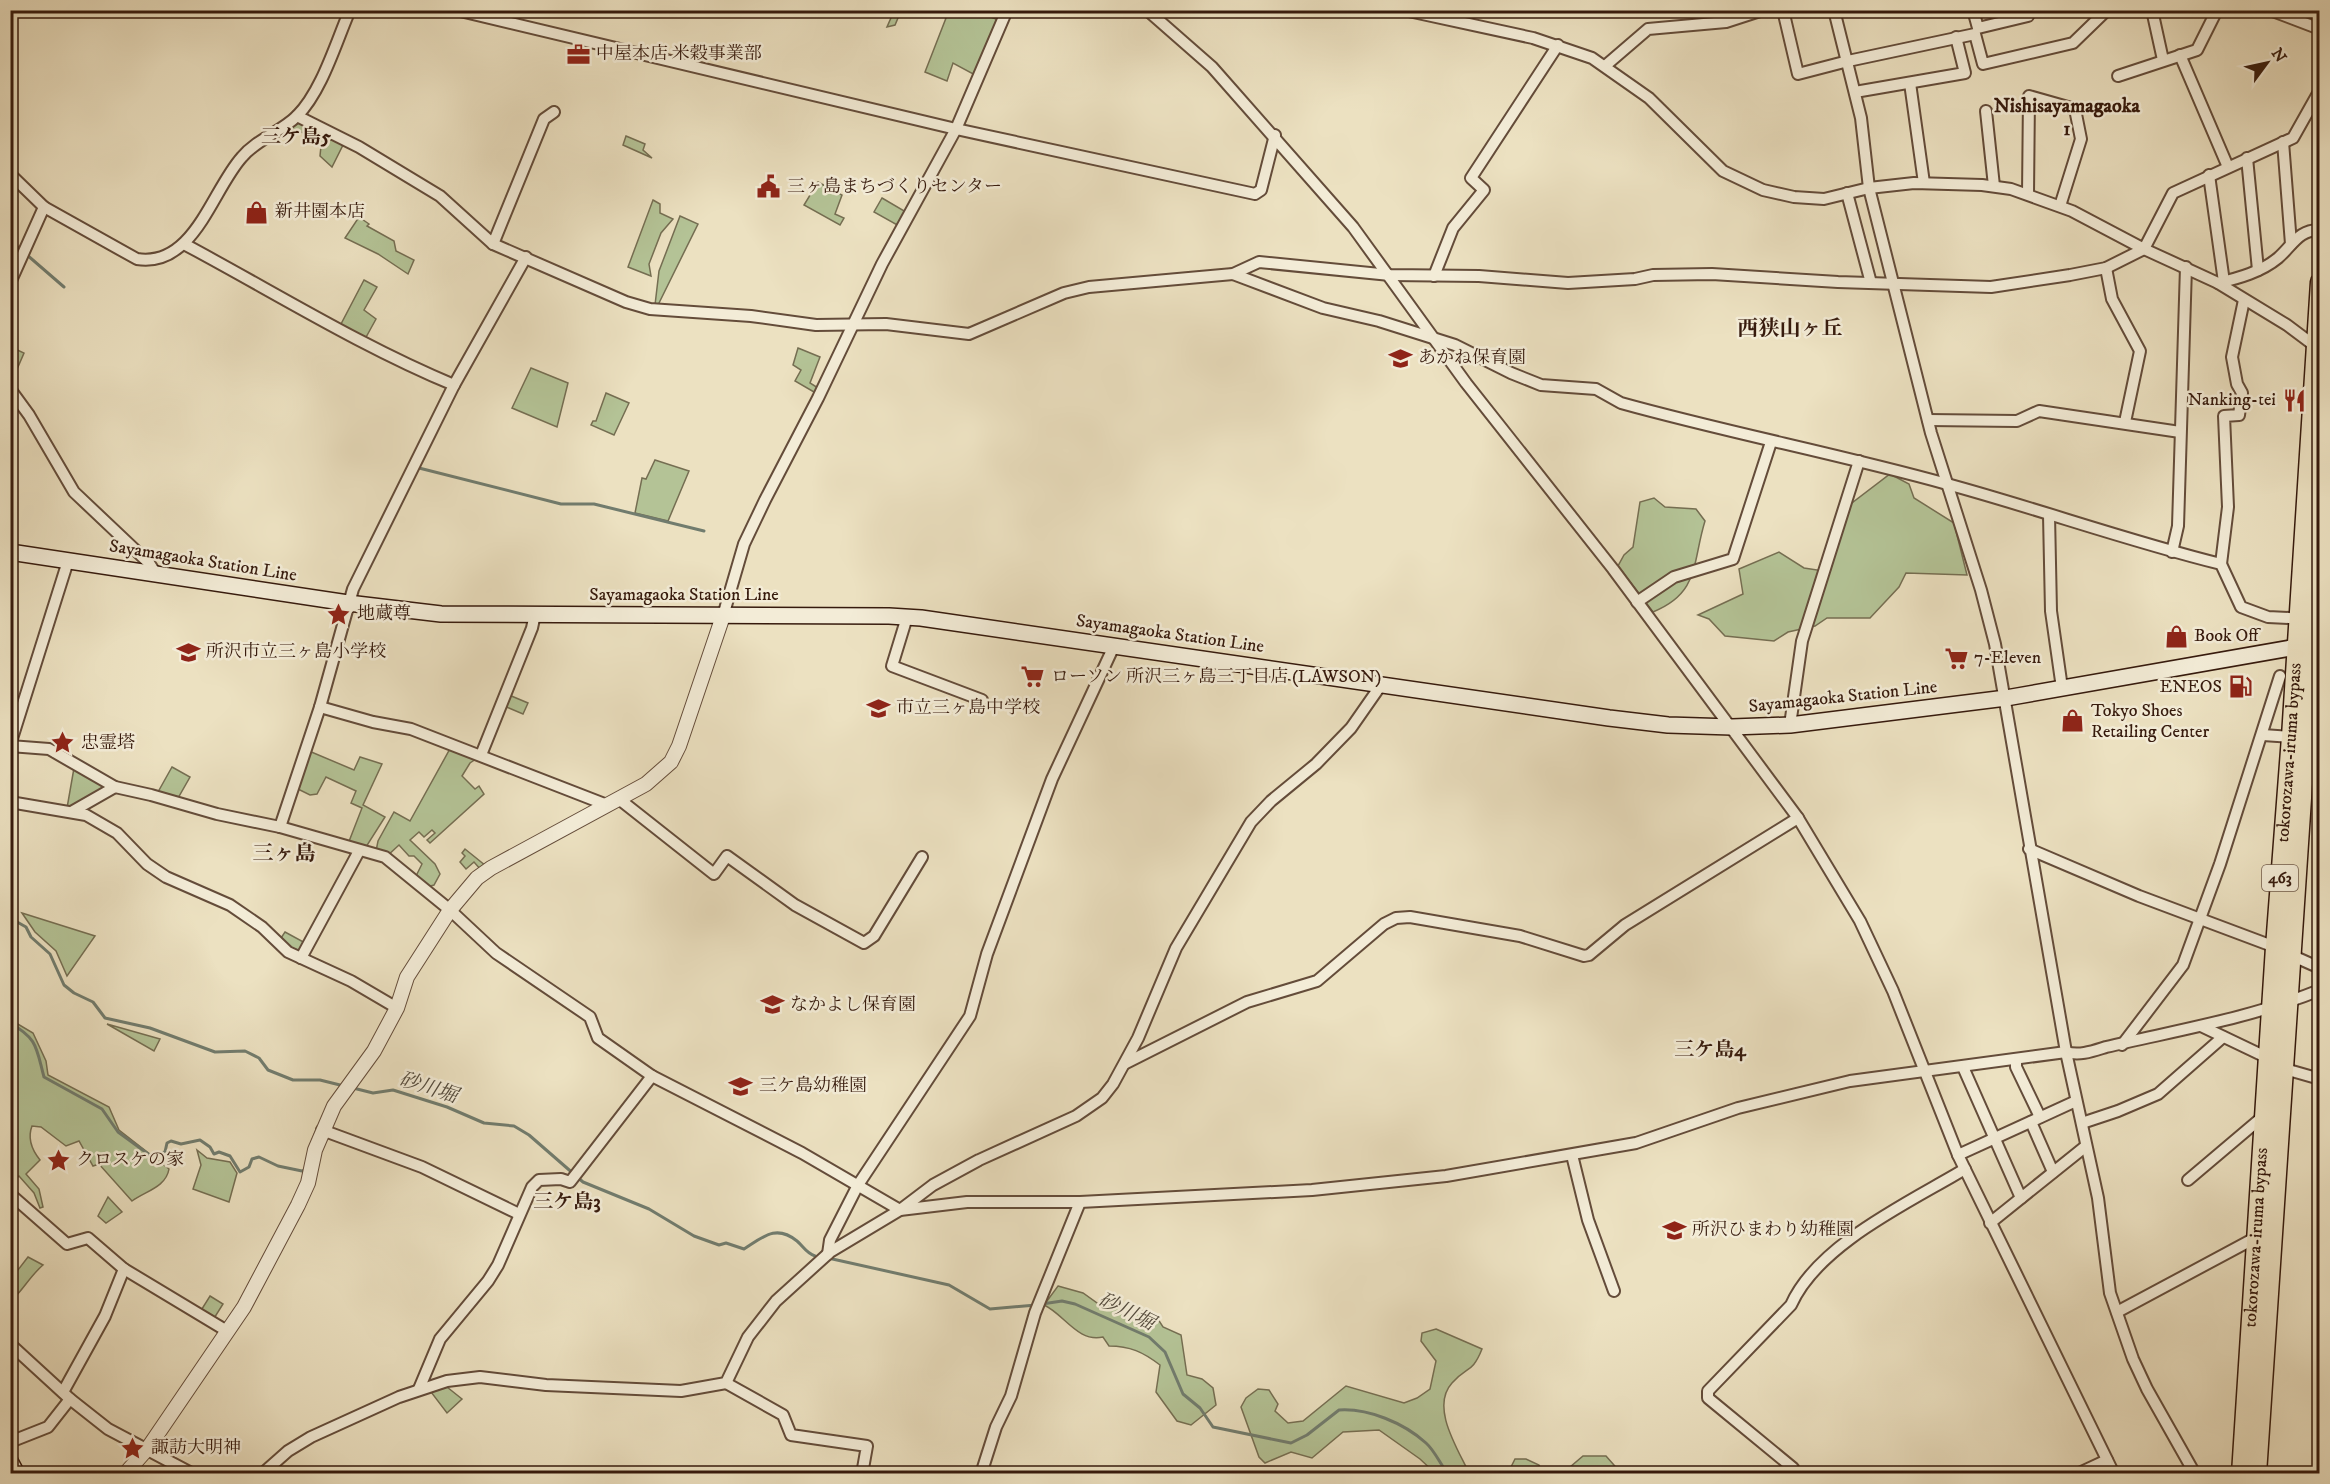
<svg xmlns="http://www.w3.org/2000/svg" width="2330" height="1484" font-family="'IM FELL DW Pica','Noto Serif JP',serif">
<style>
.green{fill:#b4c396;stroke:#756e52;stroke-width:1.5}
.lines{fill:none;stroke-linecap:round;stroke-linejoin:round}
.stream{stroke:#717c6e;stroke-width:3}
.minor-casing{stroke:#644c3a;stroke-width:14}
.tertiary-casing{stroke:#644c3a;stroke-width:16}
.secondary-casing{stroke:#361a0d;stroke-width:18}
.trunk-casing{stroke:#361a0d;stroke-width:21}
.minor{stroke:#f3ecd7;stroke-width:10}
.tertiary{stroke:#f3ecd7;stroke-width:14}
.secondary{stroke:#f3ecd7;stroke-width:15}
.trunk{stroke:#ece1c1;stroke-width:18}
.labels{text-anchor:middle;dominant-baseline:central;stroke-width:5;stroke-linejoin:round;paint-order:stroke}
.shield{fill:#f3ecd7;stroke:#6f594a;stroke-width:1.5}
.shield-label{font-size:16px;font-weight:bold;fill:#361a0d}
.poi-label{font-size:18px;fill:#361a0d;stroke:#f3ecd7;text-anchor:start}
.street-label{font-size:18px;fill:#361a0d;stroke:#f3ecd7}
.neighbourhood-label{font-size:20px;font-weight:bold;fill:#361a0d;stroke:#f3ecd7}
.water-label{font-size:20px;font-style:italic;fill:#544b3d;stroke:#f3ecd7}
.quarter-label{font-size:21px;font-weight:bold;fill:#361a0d;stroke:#f3ecd7}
</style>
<rect width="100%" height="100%" fill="#ece1c1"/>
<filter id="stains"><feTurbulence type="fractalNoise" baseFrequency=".00333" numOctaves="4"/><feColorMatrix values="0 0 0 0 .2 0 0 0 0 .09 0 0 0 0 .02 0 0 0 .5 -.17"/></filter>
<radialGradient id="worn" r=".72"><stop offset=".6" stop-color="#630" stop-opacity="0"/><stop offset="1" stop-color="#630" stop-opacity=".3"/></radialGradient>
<!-- green -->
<g class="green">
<polygon points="894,11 894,10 921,11 917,17 901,11 895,25 887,27"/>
<polygon points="932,11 975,11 996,19 998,22 975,75 953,63 947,81 925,72 946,18"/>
<polygon points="299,121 344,143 332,167 320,156 321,146 315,135 295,131 288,126"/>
<polygon points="626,136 645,144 643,150 652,158 623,145"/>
<polygon points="818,182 842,195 835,214 844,218 840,225 804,205"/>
<polygon points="882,198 906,212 899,226 874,212"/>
<polygon points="653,200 660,204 660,213 673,219 661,233 649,264 651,276 628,267"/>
<polygon points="680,216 698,224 658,305 655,305 659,271"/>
<polygon points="359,217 369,224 367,226 394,241 396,251 414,260 408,274 378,254 345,238"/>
<polygon points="364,280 377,287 364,310 376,319 365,339 340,326"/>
<polygon points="11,347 24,353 11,383 10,383"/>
<polygon points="798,348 820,357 810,383 818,388 814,392 795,381 801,370 793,365"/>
<polygon points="531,368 568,383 557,427 512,408"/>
<polygon points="606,393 629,403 614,435 591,425 593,421 596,421"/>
<polygon points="655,460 689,471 668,521 635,513 642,478 646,479"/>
<polygon points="1890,474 1909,484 1914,498 1954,523 1967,575 1906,573 1899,587 1870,618 1827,618 1815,626 1788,632 1774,641 1725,636 1709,619 1698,615 1743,594 1739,569 1779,552 1804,568 1830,572 1848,506"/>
<path d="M1654 498 1665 507 1696 509 1705 521C1692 563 1700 593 1653 612L1618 566 1624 555 1633 547 1640 502Z"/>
<polygon points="509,695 528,703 523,714 504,706"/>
<polygon points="451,747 479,757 470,763 462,776 475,789 479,786 484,794 430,843 427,840 435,833 432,830 424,837 419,832 410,840 435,864 440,874 434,885 427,887 415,878 422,864 414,856 409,856 399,845 387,856 376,851 378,841 394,812 410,821"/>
<polygon points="309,751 354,770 360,757 382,764 363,805 385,817 366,847 348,844 362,808 351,803 356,791 326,777 317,794 310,795 296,788"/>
<polygon points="172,767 190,777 178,798 158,792"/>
<polygon points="74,768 105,785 105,790 72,809 67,808"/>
<polygon points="465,849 486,866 481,870 474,862 466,869 460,862 465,856 462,853"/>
<polygon points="22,913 95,936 67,976 56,951 35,932"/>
<polygon points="285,932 309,945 303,956 279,941"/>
<path d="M11 1020 33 1033 46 1061 48 1075 109 1107 119 1130 169 1169C166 1187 146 1191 132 1201L99 1164 93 1166 79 1141 66 1146 41 1127 32 1126C27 1139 32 1150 40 1160L26 1174 39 1189 43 1207 40 1208 34 1193 19 1176 11 1183Z"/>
<polygon points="107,1024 160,1039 154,1051"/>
<polygon points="197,1150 207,1158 230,1162 237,1173 229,1202 193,1189 201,1165"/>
<polygon points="108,1197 122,1212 106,1223 98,1216"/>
<path d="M28 1257 43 1265C30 1276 24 1289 11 1301V1273L18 1270Z"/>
<path d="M1058 1286 1083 1293 1100 1305 1133 1306 1156 1316 1163 1327 1181 1335 1187 1375 1202 1379 1213 1388 1216 1405 1191 1425 1177 1421 1156 1392 1160 1365C1143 1352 1130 1346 1109 1346L1103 1337C1078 1343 1064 1314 1044 1305Z"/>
<polygon points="210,1296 223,1304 213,1320 200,1312"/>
<path d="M1436 1329 1482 1349C1472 1374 1467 1366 1452 1383 1430 1407 1458 1449 1469 1473H1435L1420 1459 1379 1430 1343 1432 1312 1458 1291 1452 1265 1463 1259 1457 1241 1407 1246 1398 1258 1389 1269 1390 1278 1404 1275 1411 1288 1423 1303 1421 1346 1386 1404 1403 1417 1398 1430 1389 1436 1361 1421 1341 1422 1333Z"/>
<polygon points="447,1387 462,1399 447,1413 431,1392"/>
<polygon points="1583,1456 1606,1456 1621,1473 1563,1473"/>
<polygon points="1515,1459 1526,1459 1539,1465 1543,1473 1508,1473"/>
</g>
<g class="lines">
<!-- stream -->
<g class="stream">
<polyline points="10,243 22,249"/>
<polyline points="26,254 64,287"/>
<polyline points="419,468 561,504 594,504 704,531"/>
<polyline points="10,918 26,927 31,937 50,954 64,985 74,993 93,1002 105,1018 150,1028 215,1052 245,1051 259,1058 268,1070 293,1080 320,1080 344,1086"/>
<path d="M10 1023C38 1039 36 1047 44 1077L102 1109 118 1132 151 1156 165 1152 167 1143 171 1141 181 1144 200 1140 210 1147 214 1154 219 1152 230 1156 240 1172 249 1167 252 1159 259 1157 278 1166 302 1171 306 1169"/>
<path d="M353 1088 373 1093 393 1090 447 1107 484 1123 514 1126 529 1135 583 1182 649 1209 694 1236 719 1245 726 1243 744 1249C763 1237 776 1224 797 1241 804 1247 806 1253 815 1256"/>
<polyline points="312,1142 317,1129"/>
<polyline points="828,1258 949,1285 990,1309 1036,1305"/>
<path d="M1042 1304 1062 1301 1075 1304 1149 1337 1165 1352 1183 1394 1200 1408 1213 1427 1291 1443 1307 1435 1339 1410C1368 1408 1404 1423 1426 1443 1435 1451 1440 1464 1448 1474"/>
</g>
<defs>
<g id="minor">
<polyline points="456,10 956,129 1255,194 1261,190 1275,135"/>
<polyline points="1147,10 1212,67 1353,227 1466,383 1613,569 1798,818 1860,921 1893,991 1958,1155 2114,1474"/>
<polyline points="1404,10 1533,38 1592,58 1649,98 1723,171 1763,190 1794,197 1824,199 1869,188 1914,183 1982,185 2011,189 2072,211 2144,249 2218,283 2287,325 2315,346"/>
<polyline points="1783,10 1798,74 1848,61 1975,34 1983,64 2073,43 2107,10"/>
<polyline points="1834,10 1861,118 1869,188 1931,433 1981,590 1995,644 2066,1052 2098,1198 2110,1293 2133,1359 2147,1389 2195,1474"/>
<polyline points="1973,10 1978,28 2028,16 2027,10"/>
<polyline points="2152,10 2163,60"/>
<polyline points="2270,10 2320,29"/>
<polyline points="2180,55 2228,167"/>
<polyline points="1605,66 1648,29 1726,22 1763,10"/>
<polyline points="2118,76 2197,50 2217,10"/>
<polyline points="1910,83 1924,183"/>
<polyline points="1855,92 1965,73 1956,37"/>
<polyline points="1986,111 1994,186"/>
<polyline points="297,116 359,147 440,196 493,244 626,302 650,309 751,316 816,325 886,324 969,334 1064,293 1089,287 1233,274 1259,262 1390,275 1479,276 1568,283 1635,279 1653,275 1712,274 1838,282 1991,287 2070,275 2106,268 2144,249 2173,193 2293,138 2320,90"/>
<polyline points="2283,142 2291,244"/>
<polyline points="2247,158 2258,270"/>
<path d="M10 174 44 207 137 259C194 268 212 190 242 157 257 139 281 132 297 116 322 91 336 42 350 10"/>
<polyline points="2209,175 2224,282"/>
<polyline points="1847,193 1871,283"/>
<polyline points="2028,194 2029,96 2075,109 2081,139 2060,206"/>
<path d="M184 244C274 292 360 346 454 385"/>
<polyline points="493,244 544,119 554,112"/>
<polyline points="2106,268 2112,299 2140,351 2125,422"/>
<path d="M1233 274 1323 308 1379 321 1455 345 1511 373 1541 385 1596 389 1621 403C1729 433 1839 454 1947 484 2039 509 2128 541 2221 564L2241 607 2268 617 2289 618"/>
<polyline points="1434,276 1453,228 1484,190 1471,178 1558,45"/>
<polyline points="10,283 44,207"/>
<path d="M2218 283C2239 278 2261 272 2278 258 2292 246 2299 229 2320 230"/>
<polyline points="10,389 29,415 74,492 149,563 156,574"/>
<polyline points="1928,420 2017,421 2039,411 2180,432"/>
<polyline points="2049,515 2051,611 2062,688"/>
<polyline points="2172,552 2178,526 2186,267"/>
<polyline points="2221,564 2228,507 2224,416 2239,415 2242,393 2237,384 2232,357 2244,300"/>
<polyline points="1637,602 1674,577 1733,559 1771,442"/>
<polyline points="723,616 744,544 765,500 818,398 882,264 956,129 1007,10"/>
<polyline points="907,617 892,666 982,700"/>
<polyline points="320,707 373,722 411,729 607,805"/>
<polyline points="1790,725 1802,641 1859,461"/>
<polyline points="2263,735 2291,737"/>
<polyline points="10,745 68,561"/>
<polyline points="10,746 49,749 115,787 151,795 217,814 280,827 385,857 450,910 496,953 590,1017 598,1038 652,1076 802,1153 900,1210 933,1185 979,1160 1076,1116 1102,1098 1113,1084 1138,1038 1176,948 1251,822 1271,801 1316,764 1351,728 1381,685"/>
<polyline points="481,755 532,628 535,614"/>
<polyline points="619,799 714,874 727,856 795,905 864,943 874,936 922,857"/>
<polyline points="10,802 86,815 117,833 147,864 166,877 230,905 262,927 288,952 351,981 397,1008"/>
<polyline points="73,811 115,787"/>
<polyline points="280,827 320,707 353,589 454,385 526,257"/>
<polyline points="2029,849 2139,896 2275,947"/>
<polyline points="2293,956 2320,968"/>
<polyline points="301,958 359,851"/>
<polyline points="2201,1026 2270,1059"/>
<polyline points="2122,1045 2183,965 2220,864 2280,676"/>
<polyline points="2016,1060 2016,1067 2040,1117"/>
<polyline points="1126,1063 1247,1002 1317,981 1384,924 1396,918 1410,917 1520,936 1584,956 1589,955 1625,925 1798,818"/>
<polyline points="1963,1067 2021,1198"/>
<polyline points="2285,1069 2320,1079"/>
<polyline points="2031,1122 2053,1172"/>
<polyline points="2082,1123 2118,1111 2158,1094 2223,1037"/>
<polyline points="322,1130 422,1167 519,1214"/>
<polyline points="1572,1155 1588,1220 1614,1291"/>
<polyline points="1958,1155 2076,1101"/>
<polyline points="2188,1180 2266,1114"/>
<polyline points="10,1194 67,1244 88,1238 124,1269 227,1331"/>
<polyline points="1990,1223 2086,1146"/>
<polyline points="828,1254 830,1240 858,1185 970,1016 987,954 1052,779 1114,646"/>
<polyline points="2117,1312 2257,1237"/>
<polyline points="10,1344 70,1399 108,1429 193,1474"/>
<polyline points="726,1383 783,1415 791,1435 867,1446 862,1474"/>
<polyline points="419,1389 440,1339 488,1281 498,1265 532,1187 539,1180 561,1179 570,1182 652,1076"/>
<polyline points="63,1392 105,1316 124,1269"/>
<polyline points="10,1442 48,1427 70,1399"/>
<path d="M262 1474 288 1451 311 1437 399 1397 447 1381 480 1377 546 1385 681 1391 726 1383 748 1337 776 1301 830 1252 900 1210 967 1202H1080L1312 1190 1446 1176 1636 1143 1738 1108 1850 1081 2066 1052C2080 1056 2093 1051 2106 1047 2178 1030 2251 1018 2320 990"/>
<polyline points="981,1474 996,1427 1011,1396 1035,1313 1080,1202"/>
<path d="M1788 1474 1793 1468 1708 1398V1391L1791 1305C1818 1244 1910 1202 1965 1169"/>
<polyline points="2077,1474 2107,1460"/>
</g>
<polyline id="tertiary" points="125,1474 148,1448 244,1307 298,1205 308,1183 315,1150 334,1106 374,1051 397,1008 407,977 450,910 477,878 491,868 646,784 671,762 679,746 723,616"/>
<g id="secondary">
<polyline points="10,552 348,603 441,614 889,616 921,618 1609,718 1668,725 1732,727 1790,725 2006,698 2308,645"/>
<polyline points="10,1461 17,1474"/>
</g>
<g id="trunk">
<path id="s1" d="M2241 1474 2275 947 2291 737 2320 282"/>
<polyline points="2257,1474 2320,528"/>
</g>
</defs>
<!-- minor casing -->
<use href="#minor" class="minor-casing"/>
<!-- tertiary casing -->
<use href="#tertiary" class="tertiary-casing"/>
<!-- secondary casing -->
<use href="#secondary" class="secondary-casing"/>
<!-- trunk casing -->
<use href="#trunk" class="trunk-casing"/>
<!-- minor -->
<use href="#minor" class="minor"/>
<!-- tertiary -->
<use href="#tertiary" class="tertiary"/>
<!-- secondary -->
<use href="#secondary" class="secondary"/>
<!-- trunk -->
<use href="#trunk" class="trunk"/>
</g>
<!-- icons -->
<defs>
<symbol id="office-bare" viewBox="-9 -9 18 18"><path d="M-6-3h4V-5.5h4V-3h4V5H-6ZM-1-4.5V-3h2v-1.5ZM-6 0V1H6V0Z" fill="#8f2418" stroke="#f3ecd7" stroke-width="2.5" paint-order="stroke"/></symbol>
<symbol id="civic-bare" viewBox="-9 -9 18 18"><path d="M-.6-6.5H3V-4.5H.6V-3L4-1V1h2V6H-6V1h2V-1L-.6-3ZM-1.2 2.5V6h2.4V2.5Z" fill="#8f2418" stroke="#f3ecd7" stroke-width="2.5" paint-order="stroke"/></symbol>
<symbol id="shop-bare" viewBox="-9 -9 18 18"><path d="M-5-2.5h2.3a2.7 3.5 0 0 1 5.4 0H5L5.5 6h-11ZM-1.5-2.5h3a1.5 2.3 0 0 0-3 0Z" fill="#8f2418" stroke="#f3ecd7" stroke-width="2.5" paint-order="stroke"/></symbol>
<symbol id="school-bare" viewBox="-9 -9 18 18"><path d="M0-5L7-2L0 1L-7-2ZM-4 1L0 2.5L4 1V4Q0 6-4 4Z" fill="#8f2418" stroke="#f3ecd7" stroke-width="2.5" paint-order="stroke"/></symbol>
<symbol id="restaurant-bare" viewBox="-9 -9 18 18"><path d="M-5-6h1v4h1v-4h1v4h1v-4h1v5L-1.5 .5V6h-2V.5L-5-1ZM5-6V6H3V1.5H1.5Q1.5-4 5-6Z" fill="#8f2418" stroke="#f3ecd7" stroke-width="2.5" paint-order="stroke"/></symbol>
<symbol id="sight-bare" viewBox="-9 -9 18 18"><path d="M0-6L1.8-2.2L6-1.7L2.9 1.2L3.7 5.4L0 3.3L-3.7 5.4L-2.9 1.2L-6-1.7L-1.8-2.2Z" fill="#8f2418" stroke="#f3ecd7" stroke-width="2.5" paint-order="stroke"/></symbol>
<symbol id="supermarket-bare" viewBox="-9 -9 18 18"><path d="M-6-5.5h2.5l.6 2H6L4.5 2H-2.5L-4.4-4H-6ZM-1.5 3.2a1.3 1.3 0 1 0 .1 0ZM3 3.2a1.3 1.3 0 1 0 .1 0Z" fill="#8f2418" stroke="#f3ecd7" stroke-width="2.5" paint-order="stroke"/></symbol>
<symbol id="fuel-bare" viewBox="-9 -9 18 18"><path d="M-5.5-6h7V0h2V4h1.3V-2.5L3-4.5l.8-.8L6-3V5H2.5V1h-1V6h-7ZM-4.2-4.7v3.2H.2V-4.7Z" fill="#8f2418" stroke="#f3ecd7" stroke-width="2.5" paint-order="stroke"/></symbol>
</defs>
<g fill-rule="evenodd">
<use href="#office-bare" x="562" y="38" width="33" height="33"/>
<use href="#civic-bare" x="752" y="170" width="33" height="33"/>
<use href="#shop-bare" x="240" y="196" width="33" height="33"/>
<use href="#school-bare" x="1384" y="342" width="33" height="33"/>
<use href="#restaurant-bare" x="2278" y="384" width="33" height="33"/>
<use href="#sight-bare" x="322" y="598" width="33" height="33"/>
<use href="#shop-bare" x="2160" y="620" width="33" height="33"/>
<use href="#school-bare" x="172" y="636" width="33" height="33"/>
<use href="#supermarket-bare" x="1940" y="642" width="33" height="33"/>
<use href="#supermarket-bare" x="1016" y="660" width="33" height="33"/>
<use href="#fuel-bare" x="2224" y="670" width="33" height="33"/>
<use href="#school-bare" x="862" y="692" width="33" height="33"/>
<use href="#shop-bare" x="2056" y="704" width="33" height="33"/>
<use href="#sight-bare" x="46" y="726" width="33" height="33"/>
<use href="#school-bare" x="756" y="988" width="33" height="33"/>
<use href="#school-bare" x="724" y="1070" width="33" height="33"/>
<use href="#sight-bare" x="42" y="1144" width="33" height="33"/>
<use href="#school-bare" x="1658" y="1214" width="33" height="33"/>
<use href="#sight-bare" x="116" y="1432" width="33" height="33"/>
</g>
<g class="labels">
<!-- shield labels -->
<rect class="shield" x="2262" y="865" width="36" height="26" rx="4.5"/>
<g class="shield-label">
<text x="2280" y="878">463</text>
</g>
<!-- poi labels -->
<g class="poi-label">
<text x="596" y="54">中屋本店 米穀事業部</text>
<text x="787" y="187">三ヶ島まちづくりセンター</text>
<text x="275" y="212">新井園本店</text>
<text x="1418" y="358">あかね保育園</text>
<text x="2276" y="400" text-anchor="end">Nanking-tei</text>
<text x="357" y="614">地蔵尊</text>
<text x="2194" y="636">Book Off</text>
<text x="206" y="652">所沢市立三ヶ島小学校</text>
<text x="1974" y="658">7-Eleven</text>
<text x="1051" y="677">ローソン 所沢三ヶ島三丁目店 (LAWSON)</text>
<text x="2222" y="687" text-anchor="end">ENEOS</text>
<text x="896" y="708">市立三ヶ島中学校</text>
<text x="2091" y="711">Tokyo Shoes<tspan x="2091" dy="21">Retailing Center</tspan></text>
<text x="81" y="743">忠霊塔</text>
<text x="790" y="1005">なかよし保育園</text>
<text x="759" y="1086">三ケ島幼稚園</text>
<text x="76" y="1160">クロスケの家</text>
<text x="1692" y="1230">所沢ひまわり幼稚園</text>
<text x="151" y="1448">諏訪大明神</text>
</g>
<!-- street labels -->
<g class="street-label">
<text transform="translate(203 561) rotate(9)">Sayamagaoka Station Line</text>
<text x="684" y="595">Sayamagaoka Station Line</text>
<text transform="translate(1170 634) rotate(8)">Sayamagaoka Station Line</text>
<text transform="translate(1843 697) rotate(-6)">Sayamagaoka Station Line</text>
<text stroke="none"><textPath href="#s1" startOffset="723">tokorozawa-iruma bypass</textPath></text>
<text stroke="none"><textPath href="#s1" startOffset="237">tokorozawa-iruma bypass</textPath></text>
</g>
<!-- neighbourhood labels -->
<g class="neighbourhood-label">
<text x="2067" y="106">Nishisayamagaoka<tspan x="2067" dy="23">1</tspan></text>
<text x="296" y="137">三ケ島5</text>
<text x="1710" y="1050">三ケ島4</text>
<text x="567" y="1202">三ケ島3</text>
</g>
<!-- water labels -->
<g class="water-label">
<text transform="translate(428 1088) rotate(18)">砂川堀</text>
<text transform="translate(1126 1312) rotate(26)">砂川堀</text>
</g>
<!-- quarter labels -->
<g class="quarter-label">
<text x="1790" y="329">西狭山ヶ丘</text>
<text x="284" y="854">三ヶ島</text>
</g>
</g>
<!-- margin -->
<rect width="2330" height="1484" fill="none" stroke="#ece1c1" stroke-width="36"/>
<rect x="12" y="12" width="2306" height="1460" fill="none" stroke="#361a0d" stroke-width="3"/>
<rect x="18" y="18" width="2294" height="1448" fill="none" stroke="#361a0d" stroke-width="1.5"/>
<!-- north arrow -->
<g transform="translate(2267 63) rotate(57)" stroke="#f3ecd7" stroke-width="4.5" paint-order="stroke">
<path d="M0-4.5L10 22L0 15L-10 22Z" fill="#361a0d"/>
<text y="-9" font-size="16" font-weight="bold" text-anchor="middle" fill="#361a0d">N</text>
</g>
<rect width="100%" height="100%" filter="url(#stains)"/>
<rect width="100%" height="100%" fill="url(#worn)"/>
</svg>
